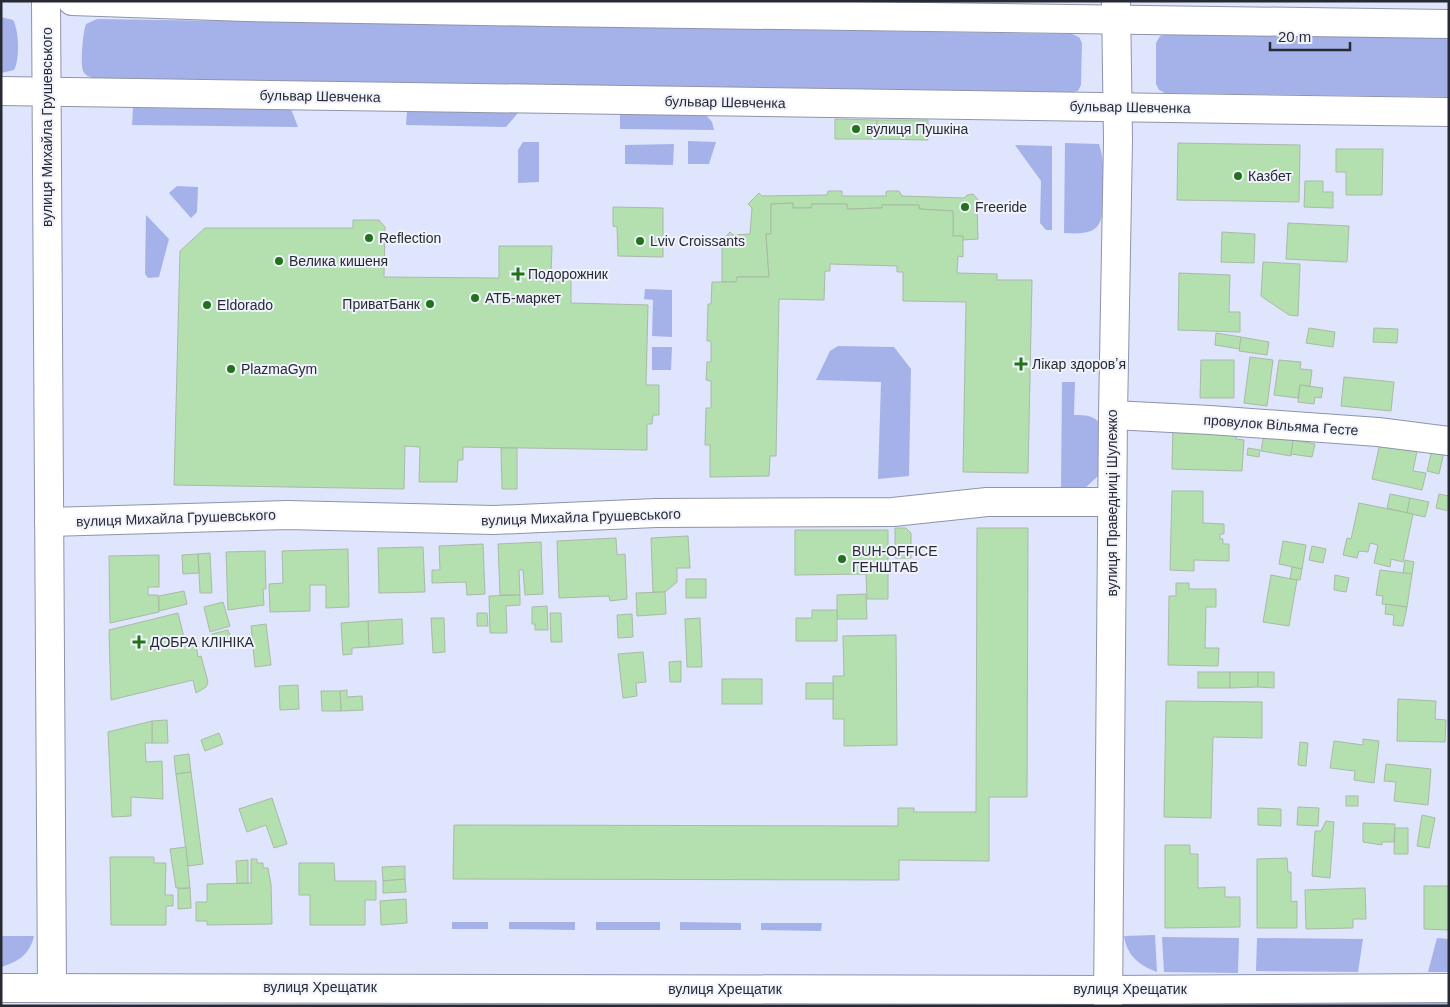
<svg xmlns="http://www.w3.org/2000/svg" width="1450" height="1007" font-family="Arial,sans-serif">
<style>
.green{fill:#a5b2e9}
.building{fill:#b3e0ae;stroke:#a9baa6}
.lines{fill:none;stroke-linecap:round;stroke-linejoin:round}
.street-casing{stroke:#8e94aa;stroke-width:30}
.secondary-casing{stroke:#8e94aa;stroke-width:30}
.street{stroke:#fff;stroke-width:28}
.secondary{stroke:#fff;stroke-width:28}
.poi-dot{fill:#21721a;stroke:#f0f3fc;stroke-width:2}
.labels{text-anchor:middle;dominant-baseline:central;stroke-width:4;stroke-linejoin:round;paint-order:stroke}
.street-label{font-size:14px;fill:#272a33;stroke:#f0f3fc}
.poi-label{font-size:14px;fill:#272a33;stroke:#f0f3fc;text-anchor:start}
</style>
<rect width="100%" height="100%" fill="#dee5fd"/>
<!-- green -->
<g class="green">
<path d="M1 17 13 20C19 30 20 59 14 70L1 73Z"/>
<path d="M97 19 1072 34 1079 37 1082 43 1081 85 1078 91 1072 92 93 78C89 77 85 75 83 71 80 62 83 32 86 24Z"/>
<polygon points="1168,34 1449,37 1449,97 1165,93 1159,90 1156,84 1156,43 1160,36"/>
<polygon points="133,108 291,109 298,127 132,125"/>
<polygon points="407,111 518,113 506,127 406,125"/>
<polygon points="620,114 706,115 712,122 714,130 620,129"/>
<polygon points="688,141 716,142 709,164 688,164"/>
<polygon points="523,142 539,142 539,182 518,183 518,150"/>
<path d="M1065 143 1099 144C1104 159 1104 174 1103 190 1103 224 1103 236 1064 233Z"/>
<polygon points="674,144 673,165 625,164 625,145"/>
<polygon points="1015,145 1052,146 1052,230 1046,230 1040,223 1041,181"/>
<polygon points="177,186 198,187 197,212 191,218 169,193"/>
<polygon points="146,215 169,239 159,277 148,278 145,274"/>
<polygon points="645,289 672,290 672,337 652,336 653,300 644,299"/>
<polygon points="838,346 894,347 911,369 909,476 878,479 881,382 816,380 830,351"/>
<polygon points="652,347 672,347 671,370 652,370"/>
<path d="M1062 382H1075L1074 415C1085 415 1095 415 1101 425L1098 476 1084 489 1061 491Z"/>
<rect x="452" y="922" width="36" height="7"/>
<polygon points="509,922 575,922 575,930 509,929"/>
<rect x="596" y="922" width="64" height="8"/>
<polygon points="680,922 741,923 741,930 680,930"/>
<polygon points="761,923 822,923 821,931 761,930"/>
<path d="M1155 935 1157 972C1138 965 1127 955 1124 936Z"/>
<path d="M1 936H34C30 954 18 962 1 967Z"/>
<polygon points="1162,937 1239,938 1238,973 1164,972"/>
<polygon points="1257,938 1363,939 1358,972 1256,971"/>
<polygon points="1437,938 1449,939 1449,972 1428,972"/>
<polygon points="1449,1002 1449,1006 1153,1006 1184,1005"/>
</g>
<!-- building -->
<g class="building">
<polygon points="835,119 877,120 877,139 835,139"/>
<polygon points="877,120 928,120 928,140 877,139"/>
<polygon points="1178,143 1300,145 1299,202 1177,200"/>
<polygon points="1336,149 1383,149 1382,195 1346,195 1346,172 1336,172"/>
<polygon points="1305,181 1323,181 1323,192 1333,192 1333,208 1304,207"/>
<polygon points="828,191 842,191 842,196 886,196 886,192 888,191 899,191 902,196 964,198 967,195 973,194 980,202 977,207 978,239 963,240 963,236 953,236 953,211 919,209 919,205 882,205 882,208 847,209 847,204 812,204 811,208 793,208 793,203 771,204 771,234 766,234 769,277 737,277 736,282 722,282 722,248 724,247 720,243 730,232 733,235 750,234 752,208 748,204 759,193 762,196 827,195"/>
<polygon points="793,203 793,208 811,208 812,204 847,204 847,209 882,208 882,205 919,205 919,209 953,211 953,236 963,236 963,257 958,256 957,273 997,274 997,280 1032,280 1028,473 963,472 966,302 903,301 903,272 897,272 897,266 830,264 830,271 825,271 824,300 779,299 776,456 770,456 769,476 710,477 710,445 705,445 706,408 711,408 711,381 706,380 707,362 711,362 711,341 707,341 708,304 711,304 712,282 736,282 737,277 769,277 766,234 771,234 771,204"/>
<polygon points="613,207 663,208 663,257 618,256 617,227 613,226"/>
<polygon points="353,220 379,220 385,227 384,277 499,278 499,246 552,246 551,276 571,276 571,303 648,305 646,385 659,385 659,415 653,415 652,424 647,424 647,450 463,447 463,460 458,460 457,482 419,482 420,447 405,446 404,489 174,485 180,251 205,228 353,228"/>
<polygon points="1288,223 1349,226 1347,262 1286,259"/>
<polygon points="1222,232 1255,234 1254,263 1221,262"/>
<polygon points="1263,262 1300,264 1298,316 1289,315 1261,296"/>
<polygon points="1179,273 1230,275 1229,312 1240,312 1240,332 1178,330"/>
<polygon points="1309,328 1335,332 1333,347 1306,343"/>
<polygon points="1374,328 1398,329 1397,343 1373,342"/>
<polygon points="1216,333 1241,337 1240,349 1215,345"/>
<polygon points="1241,337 1269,342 1267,355 1239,351"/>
<polygon points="1250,357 1273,360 1267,406 1244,403"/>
<polygon points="1201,360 1234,360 1234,398 1200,398"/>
<polygon points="1279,360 1301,362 1300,369 1312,370 1310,386 1300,385 1298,398 1274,395"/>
<polygon points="1344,377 1394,382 1391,411 1341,406"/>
<polygon points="1300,385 1323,388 1321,398 1315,397 1314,404 1298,402"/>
<polygon points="1173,425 1236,430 1236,439 1244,440 1242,471 1172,469"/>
<polygon points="1264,433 1294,438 1291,456 1261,451"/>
<polygon points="1381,439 1418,446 1413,471 1426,473 1422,490 1372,479"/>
<polygon points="1293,440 1315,444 1312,457 1291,454"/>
<polygon points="501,448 517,448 517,489 502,489"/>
<polygon points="1248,448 1260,450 1259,457 1247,455"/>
<polygon points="1432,450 1444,452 1439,474 1427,471"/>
<polygon points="1172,491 1203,491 1203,523 1224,524 1224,534 1220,534 1220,539 1223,539 1223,544 1229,544 1229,561 1194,560 1194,571 1170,570"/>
<polygon points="1390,494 1410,498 1407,513 1387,508"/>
<polygon points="1439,494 1449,496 1449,511 1436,508"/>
<polygon points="1410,498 1429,502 1425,517 1407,513"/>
<polygon points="1359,503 1413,514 1403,562 1391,559 1390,567 1374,563 1378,545 1370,543 1368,552 1359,551 1357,558 1343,555 1347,538 1351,539"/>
<polygon points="895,528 906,528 911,533 911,558 895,558"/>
<polygon points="977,528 1028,528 1027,797 989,797 989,861 899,860 899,880 453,879 454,825 898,826 898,808 914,808 914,812 976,812"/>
<polygon points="795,530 888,530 888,599 867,599 866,574 795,575"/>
<polygon points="688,536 690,568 677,568 677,582 665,592 653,592 651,538"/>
<polygon points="616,538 617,555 625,554 627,599 610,601 609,596 559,598 557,541"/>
<polygon points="1283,541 1306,545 1302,569 1279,564"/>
<polygon points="541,542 543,594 525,595 523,570 519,570 520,595 500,595 498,544"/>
<polygon points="483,544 485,594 467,595 466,582 432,583 432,570 440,570 439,546"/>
<polygon points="1312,546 1326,549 1323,563 1309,560"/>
<polygon points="423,547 425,592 379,593 378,548"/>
<polygon points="348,549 349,607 326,608 326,585 310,585 310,611 270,612 269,584 283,583 282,551"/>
<polygon points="265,551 266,589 263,589 264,605 228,610 226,552"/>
<polygon points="210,553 212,593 200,593 198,554"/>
<polygon points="198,554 199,573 183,574 182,555"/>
<polygon points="159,555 159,587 148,587 148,595 158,595 159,612 110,623 109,556"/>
<polygon points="1405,560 1414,562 1412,574 1403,573"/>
<polygon points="1292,567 1302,569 1300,580 1290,579"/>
<polygon points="1380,570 1412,574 1407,607 1382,604 1383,596 1376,595"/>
<polygon points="1271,575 1297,580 1289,626 1263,622"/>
<polygon points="1335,575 1349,578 1346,592 1334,590"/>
<rect x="686" y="579" width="20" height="19"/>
<polygon points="1176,583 1189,583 1189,589 1216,589 1216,607 1206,607 1205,648 1219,648 1218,666 1168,665 1169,596 1176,596"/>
<polygon points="184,591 187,604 159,611 159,596"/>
<polygon points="665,592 666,614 637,616 636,593"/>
<polygon points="866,594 867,619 837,619 837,595"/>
<polygon points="520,595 520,605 506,606 507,633 490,633 489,596"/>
<polygon points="223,602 230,626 210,632 204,607"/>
<polygon points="1386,604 1407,607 1403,626 1393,625 1394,615 1385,614"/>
<polygon points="547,606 548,630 535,630 535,624 532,624 532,607"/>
<polygon points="812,610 837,610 837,641 796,641 796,618 812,618"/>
<polygon points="178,613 186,646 196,644 198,657 201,656 208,682 206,687 196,693 193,680 111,700 109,630"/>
<polygon points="477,613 487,613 488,626 477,626"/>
<polygon points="550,613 561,613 562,642 551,642"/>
<polygon points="632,614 633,637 618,638 617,615"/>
<polygon points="431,618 444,618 445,652 433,653"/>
<polygon points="700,618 702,667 687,667 685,619"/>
<polygon points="402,619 403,644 369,647 368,621"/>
<polygon points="368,621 369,647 352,648 352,654 343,655 341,623"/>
<polygon points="266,624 271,665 255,667 251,626"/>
<polygon points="228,630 231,638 215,642 212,634"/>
<polygon points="896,635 897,745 844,746 844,719 833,719 833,676 844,676 843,636"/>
<polygon points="643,652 646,682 636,683 637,696 623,698 618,654"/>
<polygon points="681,661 681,682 670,682 669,662"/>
<rect x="1198" y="672" width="32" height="16"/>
<polygon points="1230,672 1258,672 1258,687 1230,688"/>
<polygon points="1258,672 1274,672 1274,688 1258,687"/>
<rect x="722" y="679" width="40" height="25"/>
<rect x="806" y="683" width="27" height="16"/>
<polygon points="298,685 299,709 280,710 279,686"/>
<polygon points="347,690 347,697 362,696 363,710 341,711 340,691"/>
<polygon points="321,691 340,691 341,711 322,711"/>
<polygon points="1398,699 1436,701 1435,719 1446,720 1445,742 1397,741"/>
<polygon points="1166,701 1262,702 1262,738 1213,737 1211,818 1164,817"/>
<polygon points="167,720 168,743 152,743 152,721"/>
<polygon points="152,721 152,743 145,743 146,762 162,761 163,799 131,797 131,816 112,817 108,732"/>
<polygon points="219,733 223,744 205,751 201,740"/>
<polygon points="1363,739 1379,741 1374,783 1354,780 1355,771 1330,768 1334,741 1363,745"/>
<polygon points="1300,742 1308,743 1306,766 1298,765"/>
<polygon points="189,754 191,772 176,774 174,756"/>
<polygon points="1386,764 1431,769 1428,805 1394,801 1396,782 1384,781"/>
<polygon points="191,772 203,864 188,866 176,774"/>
<rect x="1346" y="796" width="12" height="10"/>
<polygon points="272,798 287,844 274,848 266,825 247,832 239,809"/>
<polygon points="1298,807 1319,808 1318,826 1297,825"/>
<polygon points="1258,808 1281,809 1281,826 1258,825"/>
<polygon points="1422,815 1435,818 1429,848 1417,846"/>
<polygon points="1326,821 1334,822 1330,878 1312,876 1315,831 1321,831"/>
<polygon points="1363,823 1395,824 1394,842 1382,842 1382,845 1363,842"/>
<polygon points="1395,828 1408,828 1408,854 1394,854"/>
<polygon points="1165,845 1190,845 1190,854 1198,854 1198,888 1225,887 1225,897 1240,897 1240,927 1165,928"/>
<polygon points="186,847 190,888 176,888 170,849"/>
<polygon points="110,857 154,857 154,863 166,863 165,895 173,895 173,906 166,906 166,925 111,925"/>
<polygon points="1287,858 1288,872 1291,872 1291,902 1297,901 1297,928 1257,928 1257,859"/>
<polygon points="251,859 257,859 257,863 263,863 263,868 268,868 271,884 272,924 207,925 207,921 196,921 196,902 207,902 207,884 251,883"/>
<polygon points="248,860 248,883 237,883 236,861"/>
<polygon points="299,863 334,863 335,881 376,881 376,900 365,900 365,925 310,925 310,895 299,895"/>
<polygon points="405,866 405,879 383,881 382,867"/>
<polygon points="405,879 406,892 383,893 383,881"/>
<polygon points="1424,886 1449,886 1449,930 1424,929"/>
<polygon points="190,888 191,908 178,909 178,889"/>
<polygon points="1365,888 1366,919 1353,919 1353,928 1306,929 1305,890"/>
<polygon points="406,899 407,923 381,925 380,901"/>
</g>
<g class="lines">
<defs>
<g id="street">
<polyline points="1113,415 1210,420 1378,432 1449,441"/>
<polyline points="49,522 287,515 494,520 656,513 893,512 987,502 1112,502"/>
<polyline points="1108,1006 1113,415 1118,140 1116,1"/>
</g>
<g id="secondary">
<polyline points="46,1 52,987"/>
<polyline points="72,1 246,7 546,12 1449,24"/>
<polyline points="1,91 1449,112"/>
<polyline points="1,988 1109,990 1449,988"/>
</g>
</defs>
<!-- street casing -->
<use href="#street" class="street-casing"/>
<!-- secondary casing -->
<use href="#secondary" class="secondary-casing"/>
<!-- street -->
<use href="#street" class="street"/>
<!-- secondary -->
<use href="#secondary" class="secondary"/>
</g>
<!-- markers -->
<g class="poi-dot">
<circle cx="856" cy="129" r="5"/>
<circle cx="1238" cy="176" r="5"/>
<circle cx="965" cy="207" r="5"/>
<circle cx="369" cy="238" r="5"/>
<circle cx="640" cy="241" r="5"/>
<circle cx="279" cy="261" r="5"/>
<path d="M515.5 266.5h5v5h5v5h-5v5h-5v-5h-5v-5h5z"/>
<circle cx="475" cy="298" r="5"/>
<circle cx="430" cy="304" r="5"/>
<circle cx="207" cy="305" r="5"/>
<path d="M1018.5 356.5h5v5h5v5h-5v5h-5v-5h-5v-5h5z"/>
<circle cx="231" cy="369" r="5"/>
<circle cx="842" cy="559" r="5"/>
<path d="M136.5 634.5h5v5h5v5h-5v5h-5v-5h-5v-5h5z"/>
</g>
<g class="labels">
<!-- street labels -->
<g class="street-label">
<text transform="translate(320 96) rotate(1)">бульвар Шевченка</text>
<text transform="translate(725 102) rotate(1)">бульвар Шевченка</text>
<text transform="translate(1130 107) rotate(1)">бульвар Шевченка</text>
<text transform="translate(47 127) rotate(-90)">вулиця Михайла Грушевського</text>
<text transform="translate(1281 425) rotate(4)">провулок Вільяма Гесте</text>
<text transform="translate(1112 503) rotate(-90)">вулиця Праведниці Шулежко</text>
<text transform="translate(581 517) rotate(-2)">вулиця Михайла Грушевського</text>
<text transform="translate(176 518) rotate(-2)">вулиця Михайла Грушевського</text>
<text x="320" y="987">вулиця Хрещатик</text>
<text x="725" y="989">вулиця Хрещатик</text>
<text x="1130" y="989">вулиця Хрещатик</text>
</g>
<!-- poi labels -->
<g class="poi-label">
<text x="866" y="129">вулиця Пушкіна</text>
<text x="1248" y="176">Казбет</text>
<text x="975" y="207">Freeride</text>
<text x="379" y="238">Reflection</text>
<text x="650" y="241">Lviv Croissants</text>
<text x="289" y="261">Велика кишеня</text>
<text x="528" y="274">Подорожник</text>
<text x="485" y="298">АТБ-маркет</text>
<text x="420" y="304" text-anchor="end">ПриватБанк</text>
<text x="217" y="305">Eldorado</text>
<text x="1032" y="364">Лікар здоровʼя</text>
<text x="241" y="369">PlazmaGym</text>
<text x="852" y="551">BUH-OFFICE<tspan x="852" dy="16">ГЕНШТАБ</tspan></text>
<text x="150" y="642">ДОБРА КЛІНІКА</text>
</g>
</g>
<!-- border -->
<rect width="1450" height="1007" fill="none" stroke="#272a33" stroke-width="5"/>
<!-- scale -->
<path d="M1270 42v8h80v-8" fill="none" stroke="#272a33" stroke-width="2.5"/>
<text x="1278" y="42" font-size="15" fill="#272a33" stroke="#f0f3fc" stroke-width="4" paint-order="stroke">20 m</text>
</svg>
